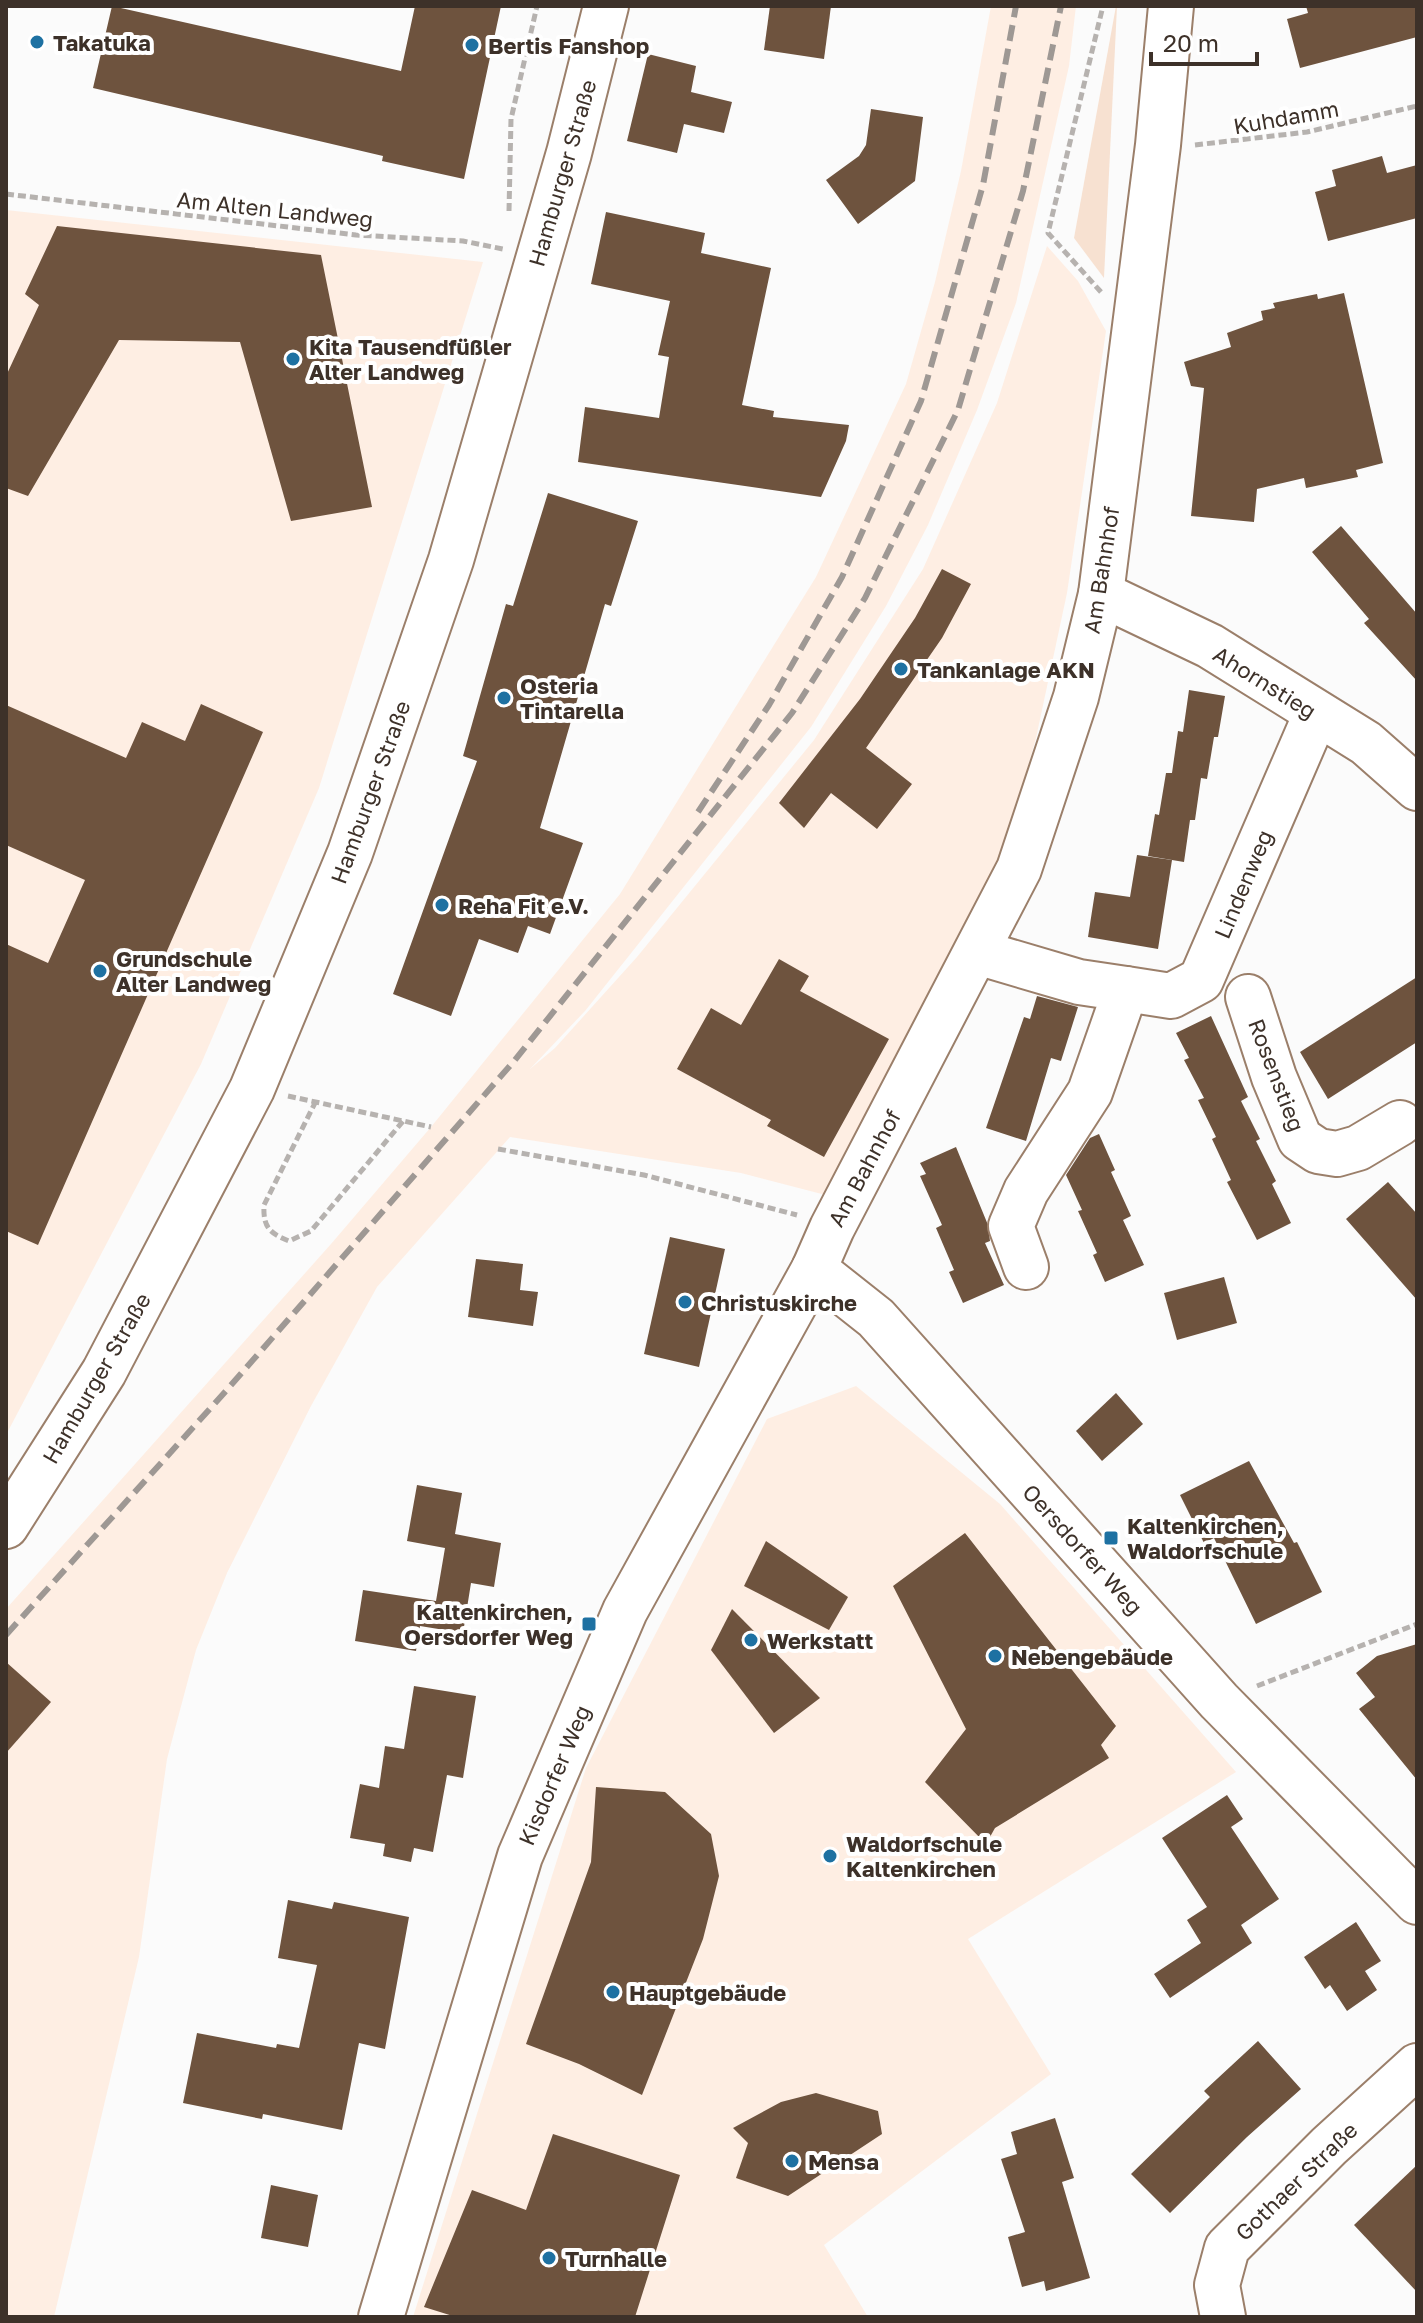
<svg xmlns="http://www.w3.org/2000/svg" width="1423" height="2323" font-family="'Golos Text',sans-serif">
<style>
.built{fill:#feeee3}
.green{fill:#f7e1d1}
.building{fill:#6e533e}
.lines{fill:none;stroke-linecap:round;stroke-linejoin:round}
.minor-casing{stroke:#9b7f6a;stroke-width:48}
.major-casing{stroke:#9b7f6a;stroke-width:48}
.path{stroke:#b6b2af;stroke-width:5;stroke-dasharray:8 4;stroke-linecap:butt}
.minor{stroke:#fff;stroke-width:44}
.major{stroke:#fff;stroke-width:44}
.rail{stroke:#9e9894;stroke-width:6;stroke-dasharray:16 8;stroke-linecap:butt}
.poi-dot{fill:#1e71a2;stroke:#fff;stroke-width:3}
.labels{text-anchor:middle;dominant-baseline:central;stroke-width:8;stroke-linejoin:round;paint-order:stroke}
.poi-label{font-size:22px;font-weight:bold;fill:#3d3129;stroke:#fff;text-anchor:start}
.street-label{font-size:22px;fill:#3d3129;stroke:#fff}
</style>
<rect width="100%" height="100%" fill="#fbfbfb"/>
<!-- built -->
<g class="built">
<polygon points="991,6 1076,6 1069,66 1016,303 977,410 928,525 886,606 811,727 585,1011 530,1069 555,1048 637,957 814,740 923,569 997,403 1047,246 1078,281 1106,331 1067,593 1036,738 1001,862 841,1199 741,1173 510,1137 377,1287 311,1406 227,1573 196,1650 167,1759 139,1957 54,2317 6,2317 6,1609 331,1244 431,1127 620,894 816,577 906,384 935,282 961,171"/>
<polygon points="6,210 483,262 319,788 201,1064 6,1435"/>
<polygon points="856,1386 1000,1504 1236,1772 968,1939 1051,2074 824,2245 868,2317 413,2317 586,1768 767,1419"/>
</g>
<!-- green -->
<polygon class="green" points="1116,6 1117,6 1104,278 1074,238"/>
<!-- building -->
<g class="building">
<polygon points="112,6 401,71 415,6 501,6 464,179 382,161 383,156 93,88"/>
<polygon points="770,6 831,6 824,59 764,50"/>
<polygon points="1306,6 1417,6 1417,37 1300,68 1287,19 1308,13"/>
<polygon points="648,54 696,66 691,92 732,102 724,133 684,124 677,153 627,141"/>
<polygon points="871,109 923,117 915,181 858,224 826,180 859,156 866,145"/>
<polygon points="1382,156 1387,173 1417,165 1417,218 1328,241 1315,192 1336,186 1332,170"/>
<polygon points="606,212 705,233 701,253 771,268 742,405 774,411 773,417 849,425 846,441 821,497 578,462 585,407 659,418 669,357 658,355 670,301 591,284"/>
<polygon points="57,226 321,255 372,507 291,521 240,342 119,340 28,496 6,488 6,376 39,305 25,294"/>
<polygon points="1344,293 1383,463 1356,470 1358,477 1306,488 1304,478 1257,489 1254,522 1191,516 1204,388 1191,386 1184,362 1231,347 1227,333 1263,320 1261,311 1275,308 1273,303 1317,294 1318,299"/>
<polygon points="548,493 638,521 611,606 605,604 540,828 583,843 550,934 528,926 518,953 479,939 451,1016 393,994 477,761 463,756 506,604 513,606"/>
<polygon points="1341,526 1417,614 1417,681 1364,623 1369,619 1312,552"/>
<polygon points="942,569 971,584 942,638 866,748 912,784 877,829 831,793 804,828 779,803 860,699 915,618"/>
<polygon points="1189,690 1225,696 1218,737 1214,737 1207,779 1201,778 1195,820 1190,820 1184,862 1148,856 1155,814 1159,815 1166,773 1172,773 1178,731 1183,732"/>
<polygon points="201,704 263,732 38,1245 6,1231 6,944 48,963 85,880 6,845 6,705 126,758 142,722 185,741"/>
<polygon points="1137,855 1172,860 1158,949 1088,937 1095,892 1130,897"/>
<polygon points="779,959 809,976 800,991 889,1039 824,1157 767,1126 771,1120 677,1069 711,1008 741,1025"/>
<polygon points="1417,977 1417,1042 1328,1099 1300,1052"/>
<polygon points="1037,996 1078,1007 1061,1061 1051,1058 1026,1141 986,1128 1024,1017 1030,1019"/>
<polygon points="1211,1016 1248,1097 1241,1101 1260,1139 1256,1141 1276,1181 1272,1184 1291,1223 1257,1240 1227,1182 1231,1180 1212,1139 1216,1137 1198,1100 1204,1098 1184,1060 1189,1058 1176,1033"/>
<polygon points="1099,1134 1115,1170 1111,1172 1131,1216 1123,1220 1144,1265 1105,1282 1093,1255 1097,1253 1078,1211 1082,1210 1066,1175 1090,1138"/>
<polygon points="956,1147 988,1225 990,1241 985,1243 1004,1285 963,1303 949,1272 954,1270 936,1228 942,1225 920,1176 926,1174 920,1163"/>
<polygon points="1388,1182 1417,1214 1417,1300 1346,1219"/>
<polygon points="670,1237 725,1249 699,1367 644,1354"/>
<polygon points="476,1259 523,1264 520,1290 538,1292 533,1326 468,1317"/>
<polygon points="1224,1277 1237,1323 1177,1340 1164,1293"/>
<polygon points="1116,1393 1143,1424 1102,1461 1076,1431"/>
<polygon points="1249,1461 1294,1543 1297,1542 1322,1592 1256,1624 1214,1538 1204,1543 1180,1495"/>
<polygon points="417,1485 462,1493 455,1534 501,1543 494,1587 471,1583 463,1633 420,1626 416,1651 355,1641 363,1590 436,1601 445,1548 407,1541"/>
<polygon points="965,1533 1116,1726 1101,1745 1109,1758 995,1828 986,1844 925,1782 966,1729 893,1586"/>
<polygon points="766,1541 848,1597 829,1630 744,1586"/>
<polygon points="732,1609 820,1698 774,1733 711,1650"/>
<polygon points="1417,1644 1417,1780 1359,1709 1375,1697 1356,1673 1377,1656"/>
<polygon points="6,1662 51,1702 6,1753"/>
<polygon points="414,1686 476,1696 463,1778 447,1775 433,1852 414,1848 411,1862 383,1856 385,1844 350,1838 360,1784 379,1788 385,1746 404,1749"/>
<polygon points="596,1787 665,1792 711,1834 719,1876 703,1939 642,2095 579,2064 526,2044 591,1862"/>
<polygon points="1227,1795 1243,1819 1231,1827 1279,1899 1241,1925 1252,1943 1170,1998 1154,1974 1201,1943 1187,1920 1207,1907 1162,1838"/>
<polygon points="288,1900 332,1909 334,1902 409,1917 385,2049 359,2043 342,2130 263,2114 262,2119 183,2103 197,2033 276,2048 277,2044 299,2048 317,1965 278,1958"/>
<polygon points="1356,1922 1381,1961 1365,1971 1377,1990 1347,2011 1330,1985 1325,1989 1304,1957"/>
<polygon points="1258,2041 1301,2089 1247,2137 1170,2213 1131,2174 1210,2097 1204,2091"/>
<polygon points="816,2093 878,2111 882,2134 788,2196 736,2178 748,2143 733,2128 781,2102"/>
<polygon points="1055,2118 1074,2178 1062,2182 1090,2278 1046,2291 1044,2281 1022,2287 1008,2237 1025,2232 1001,2159 1017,2154 1011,2132"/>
<polygon points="553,2134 680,2175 635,2317 456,2317 424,2307 472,2190 526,2210"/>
<polygon points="1417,2165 1417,2292 1354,2225"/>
<polygon points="271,2185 318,2195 308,2247 261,2238"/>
</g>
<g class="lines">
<defs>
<g id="minor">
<polyline points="1101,594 1210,646 1366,743 1417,788"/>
<polyline points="977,952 1079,982 1126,989 1090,1092 1026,1191 1011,1226 1026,1267"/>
<polyline points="1126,989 1171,996 1201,980 1316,714"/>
<polyline points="1248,997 1274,1077 1300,1139 1318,1151 1337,1154 1358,1148 1400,1123"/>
<polyline points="814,1269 876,1318 1219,1701 1417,1902"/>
<polyline points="381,2317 520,1856 625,1611 814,1269 832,1228 1019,869 1076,697 1101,594 1158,145 1171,6"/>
<polyline points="1223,2317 1217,2285 1227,2248 1329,2146 1417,2066"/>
</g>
<polyline id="major" points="6,1526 104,1372 252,1089 350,853 451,560 569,153 606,6"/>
</defs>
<!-- minor casing -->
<use href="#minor" class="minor-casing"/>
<!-- major casing -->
<use href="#major" class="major-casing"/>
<!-- path -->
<g class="path">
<polyline points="1195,145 1307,132 1417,106"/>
<polyline points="6,194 356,235 463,241 503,249"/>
<polyline points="509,211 511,119 537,6"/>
<polyline points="1101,292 1048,233 1103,6"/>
<polyline points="288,1096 431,1127"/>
<path d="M316 1101 264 1205C263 1227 269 1233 289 1241L311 1231 404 1120"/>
<polyline points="498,1149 644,1175 797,1215"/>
<polyline points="1257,1686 1417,1624"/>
</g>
<!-- minor -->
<use href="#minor" class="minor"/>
<!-- major -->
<use href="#major" class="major"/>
<!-- rail -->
<g class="rail">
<polyline points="698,812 769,705 842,577 921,401 983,185 1016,6"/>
<polyline points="6,1635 225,1392 515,1060 792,713 865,598 958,410 1023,191 1061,6"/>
</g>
</g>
<!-- markers -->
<g class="poi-dot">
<circle cx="37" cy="42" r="8"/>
<circle cx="472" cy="45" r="8"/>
<circle cx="293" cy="359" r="8"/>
<circle cx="901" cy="669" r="8"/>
<circle cx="504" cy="698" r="8"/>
<circle cx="442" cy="905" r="8"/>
<circle cx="100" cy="971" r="8"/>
<circle cx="685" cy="1302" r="8"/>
<rect x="1103" y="1530" width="16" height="16" rx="4"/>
<rect x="581" y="1616" width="16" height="16" rx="4"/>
<circle cx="751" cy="1640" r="8"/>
<circle cx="995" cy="1656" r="8"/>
<circle cx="830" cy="1856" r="8"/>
<circle cx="613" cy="1992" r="8"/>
<circle cx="792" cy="2161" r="8"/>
<circle cx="549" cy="2258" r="8"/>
</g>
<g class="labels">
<!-- poi labels -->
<g class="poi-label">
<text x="53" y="42">Takatuka</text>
<text x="488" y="45">Bertis Fanshop</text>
<text x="309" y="346">Kita Tausendfüßler<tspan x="309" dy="25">Alter Landweg</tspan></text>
<text x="917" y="669">Tankanlage AKN</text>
<text x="520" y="685">Osteria<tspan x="520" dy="25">Tintarella</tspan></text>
<text x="458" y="905">Reha Fit e.V.</text>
<text x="116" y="958">Grundschule<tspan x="116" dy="25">Alter Landweg</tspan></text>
<text x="701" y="1302">Christuskirche</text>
<text x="1127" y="1525">Kaltenkirchen,<tspan x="1127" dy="25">Waldorfschule</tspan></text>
<text x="573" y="1611" text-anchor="end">Kaltenkirchen,<tspan x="573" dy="25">Oersdorfer Weg</tspan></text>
<text x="767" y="1640">Werkstatt</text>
<text x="1011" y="1656">Nebengebäude</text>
<text x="846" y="1843">Waldorfschule<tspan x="846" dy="25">Kaltenkirchen</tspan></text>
<text x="629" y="1992">Hauptgebäude</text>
<text x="808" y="2161">Mensa</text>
<text x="565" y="2258">Turnhalle</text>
</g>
<!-- street labels -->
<g class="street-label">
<text transform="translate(1286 117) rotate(-10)">Kuhdamm</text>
<text transform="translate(562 173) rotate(-74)">Hamburger Straße</text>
<text transform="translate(275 209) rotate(6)">Am Alten Landweg</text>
<text transform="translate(1101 570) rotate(-81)">Am Bahnhof</text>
<text transform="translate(1265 682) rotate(32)">Ahornstieg</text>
<text transform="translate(370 792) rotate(-70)">Hamburger Straße</text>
<text transform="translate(1243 884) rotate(-67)">Lindenweg</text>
<text transform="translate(1277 1075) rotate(69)">Rosenstieg</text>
<text transform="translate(864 1168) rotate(-62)">Am Bahnhof</text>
<text transform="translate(96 1378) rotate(-60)">Hamburger Straße</text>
<text transform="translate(1083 1549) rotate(48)">Oersdorfer Weg</text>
<text transform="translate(554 1775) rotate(-67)">Kisdorfer Weg</text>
<text transform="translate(1296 2181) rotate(-44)">Gothaer Straße</text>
</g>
</g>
<!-- border -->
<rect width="1423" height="2323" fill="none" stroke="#3d3129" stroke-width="16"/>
<!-- scale -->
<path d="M1151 52v12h106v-12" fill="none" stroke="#3d3129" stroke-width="4"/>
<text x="1163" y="52" font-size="24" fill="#3d3129" stroke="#ffffff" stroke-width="6" paint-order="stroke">20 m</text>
</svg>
